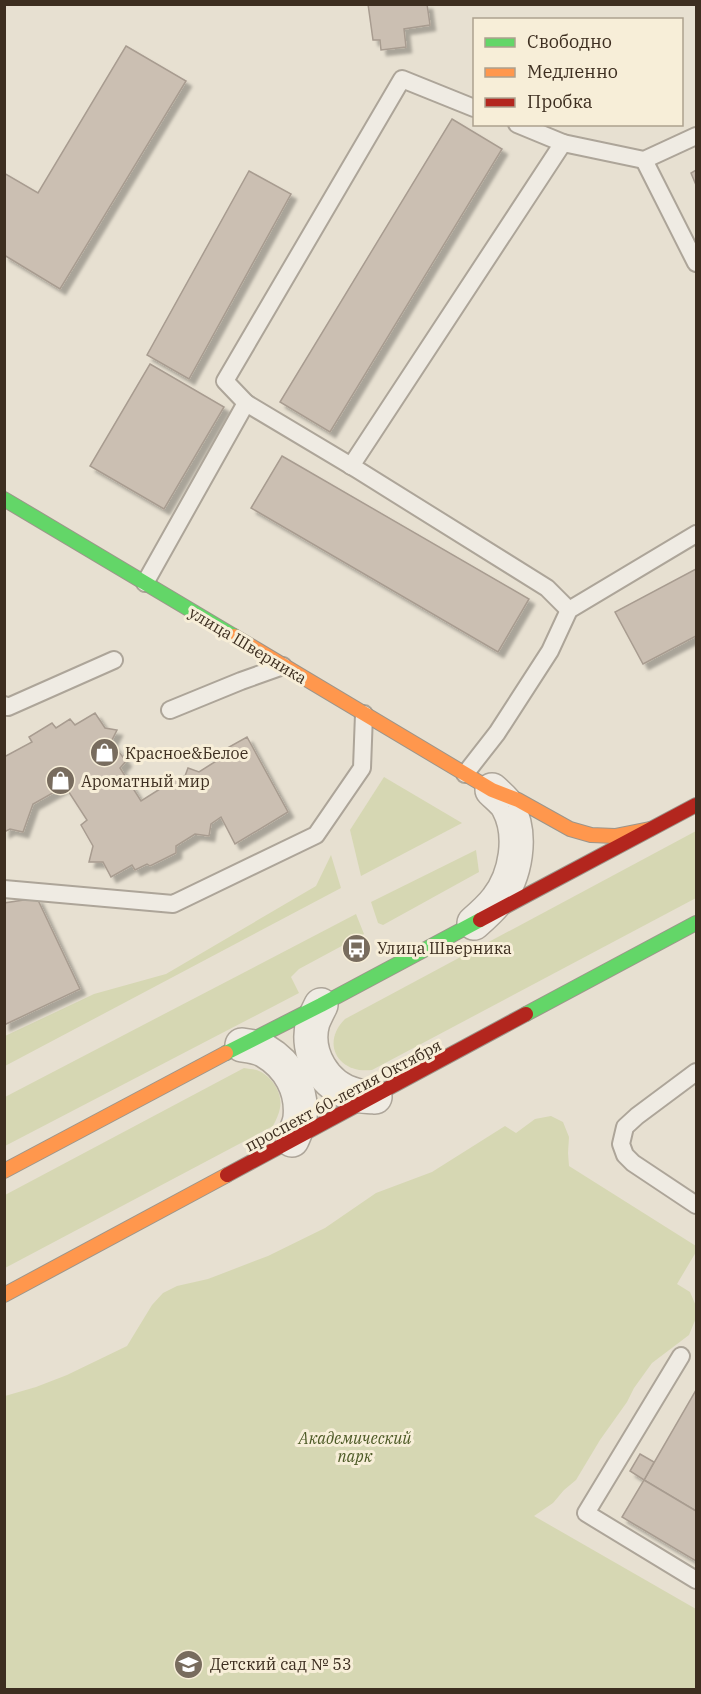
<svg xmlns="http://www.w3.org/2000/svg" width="701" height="1694" font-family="'IBM Plex Serif',serif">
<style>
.green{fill:#d6d7b3}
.building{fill:#cbbfb2;stroke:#a89c90;stroke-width:1.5;filter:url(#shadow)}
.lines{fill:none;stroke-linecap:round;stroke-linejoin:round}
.lane-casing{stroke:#ada599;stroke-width:20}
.street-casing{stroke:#ada599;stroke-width:36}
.fast-casing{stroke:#9c958a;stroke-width:16}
.slow-casing{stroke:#9c958a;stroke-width:16}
.jam-casing{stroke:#9c958a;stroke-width:16}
.lane{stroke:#efebe3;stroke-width:16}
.street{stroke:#efebe3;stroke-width:33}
.fast{stroke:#63d668;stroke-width:14}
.slow{stroke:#ff974d;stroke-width:14}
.jam{stroke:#b3261e;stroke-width:14}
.labels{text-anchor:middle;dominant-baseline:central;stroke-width:6;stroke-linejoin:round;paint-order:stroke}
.street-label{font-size:16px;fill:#3d2e20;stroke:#f7eed8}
.poi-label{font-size:16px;fill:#3d2e20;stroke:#f7eed8;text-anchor:start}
.park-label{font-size:16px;font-style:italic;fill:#4d5a26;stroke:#f7eed8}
</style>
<defs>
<filter id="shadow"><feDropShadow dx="5.5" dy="5.5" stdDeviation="1.5" flood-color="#0004"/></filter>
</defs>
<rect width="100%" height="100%" fill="#e7e0d1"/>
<!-- green -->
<g class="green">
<polygon points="384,777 462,823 361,876 350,830"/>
<path d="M696 831V898L372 1070C339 1074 320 1044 345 1019Z"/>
<polygon points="476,850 479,872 383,925 378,923 371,902"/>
<polygon points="331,855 341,888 5,1066 5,1036 94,994 166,974 316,886"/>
<polygon points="356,914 364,934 299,969 291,977 299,993 5,1146 5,1097"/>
<path d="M244 1068C249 1069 255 1069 259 1071 272 1077 283 1093 280 1108 279 1114 276 1120 273 1126L5 1268V1195Z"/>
<polygon points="551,1116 563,1122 569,1137 568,1153 569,1166 696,1246 696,1252 677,1284 690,1292 696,1306 696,1318 689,1335 652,1363 634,1388 627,1402 600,1440 576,1480 564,1490 553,1503 534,1516 696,1609 696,1689 5,1689 5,1396 36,1387 67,1375 127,1346 152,1305 163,1293 177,1286 208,1279 268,1256 325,1228 376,1193 432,1172 505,1126 516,1133 535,1119"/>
</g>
<!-- building -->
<g class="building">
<polygon points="368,4 427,4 430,25 404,29 406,47 381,50 380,40 373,40"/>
<polygon points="126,46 186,81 60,289 4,255 4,173 38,193"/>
<polygon points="452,119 502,149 330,432 280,402"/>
<polygon points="696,170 696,185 691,173"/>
<polygon points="249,171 291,194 189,379 147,355"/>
<polygon points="150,364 224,407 164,509 90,466"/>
<polygon points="282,456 529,599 498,652 251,508"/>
<polygon points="696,569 696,636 643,664 615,612"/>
<polygon points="95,713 105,728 117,730 111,742 126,761 120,768 141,801 171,782 185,776 188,768 199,772 221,758 222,751 247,737 288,812 235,844 221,817 211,824 209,836 195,834 176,846 176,853 150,866 147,864 135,870 132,865 111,877 103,862 89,862 93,846 81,825 87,820 65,786 33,804 23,832 10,829 4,832 4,757 32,742 29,737 52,723 56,728 70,719 75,725"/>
<polygon points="37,898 80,989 4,1025 4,903"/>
<polygon points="696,1390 696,1511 644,1480"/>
<polygon points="640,1454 654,1462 644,1480 630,1471"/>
<polygon points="644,1480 696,1511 696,1561 622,1517"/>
</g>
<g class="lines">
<defs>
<g id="lane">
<polyline points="517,124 563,143"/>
<polyline points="644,160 696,263"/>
<polyline points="246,403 225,381 402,79 474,108"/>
<polyline points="351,466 563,143 644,160 696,136"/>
<polyline points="145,583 246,403 358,470 547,588 569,610"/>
<polyline points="4,705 8,707 114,660"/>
<polyline points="170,710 241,681 283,666"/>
<polyline points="465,774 497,733 550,651 569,610 696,534"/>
<polyline points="4,889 173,904 316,835 362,768 364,714"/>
<polyline points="696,1072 637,1116 625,1127 621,1144 625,1155 633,1163 696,1205"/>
<polyline points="681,1356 586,1513 696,1580"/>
</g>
<g id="street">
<path d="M474 923C482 916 491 908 497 900 516 876 523 835 508 807 505 801 498 796 492 790"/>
<path d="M321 1005C318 1011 315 1017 313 1022 304 1053 325 1088 356 1095 362 1097 369 1096 375 1097"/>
<path d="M242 1045C249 1046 258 1047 265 1051 289 1065 303 1090 300 1118 299 1125 295 1133 292 1140"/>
</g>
<g id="fast">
<polyline points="4,499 234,636"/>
<polyline points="526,1014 696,923"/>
<polyline points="226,1053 321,1005 480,920"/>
</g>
<g id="slow">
<polyline points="234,636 492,790 518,800 570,829 591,835 615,836 650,829"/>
<polyline points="4,1171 226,1053"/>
<polyline points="4,1295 227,1175"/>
</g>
<g id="jam">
<polyline points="480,920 696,805"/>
<polyline points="227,1175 526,1014"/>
</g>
</defs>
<!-- lane casing -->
<use href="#lane" class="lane-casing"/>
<!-- street casing -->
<use href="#street" class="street-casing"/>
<!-- fast casing -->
<use href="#fast" class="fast-casing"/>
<!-- slow casing -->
<use href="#slow" class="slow-casing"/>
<!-- jam casing -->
<use href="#jam" class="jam-casing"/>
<!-- lane -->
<use href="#lane" class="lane"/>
<!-- street -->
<use href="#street" class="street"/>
<!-- fast -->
<use href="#fast" class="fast"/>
<!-- slow -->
<use href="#slow" class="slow"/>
<!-- jam -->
<use href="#jam" class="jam"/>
</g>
<!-- icons -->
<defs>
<symbol id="shop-disc" viewBox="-11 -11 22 22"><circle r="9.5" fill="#786c5e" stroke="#f7eed8"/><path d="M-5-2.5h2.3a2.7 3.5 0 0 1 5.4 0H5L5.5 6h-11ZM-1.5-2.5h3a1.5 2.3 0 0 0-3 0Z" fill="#fff"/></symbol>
<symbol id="bus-disc" viewBox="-11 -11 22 22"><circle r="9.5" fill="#786c5e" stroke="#f7eed8"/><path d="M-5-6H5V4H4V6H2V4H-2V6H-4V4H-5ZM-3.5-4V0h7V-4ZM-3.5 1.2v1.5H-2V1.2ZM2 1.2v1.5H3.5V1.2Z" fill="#fff"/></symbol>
<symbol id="school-disc" viewBox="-11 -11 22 22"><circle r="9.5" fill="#786c5e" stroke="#f7eed8"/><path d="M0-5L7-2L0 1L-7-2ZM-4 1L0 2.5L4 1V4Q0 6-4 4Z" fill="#fff"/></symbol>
</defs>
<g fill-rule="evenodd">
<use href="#shop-disc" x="88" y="736" width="33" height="33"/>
<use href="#shop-disc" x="44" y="764" width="33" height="33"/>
<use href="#bus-disc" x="340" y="932" width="33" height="33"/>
<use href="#school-disc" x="172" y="1648" width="33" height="33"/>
</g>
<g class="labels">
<!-- street labels -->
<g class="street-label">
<text transform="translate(248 645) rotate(31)">улица Шверника</text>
<text transform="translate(343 1095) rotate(-28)">проспект 60-летия Октября</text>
</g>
<!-- poi labels -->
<g class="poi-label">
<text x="125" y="753">Красное&amp;Белое</text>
<text x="81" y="781">Ароматный мир</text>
<text x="377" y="948">Улица Шверника</text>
<text x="210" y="1664">Детский сад № 53</text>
</g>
<!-- park labels -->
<g class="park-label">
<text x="355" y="1438">Академический<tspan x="355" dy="18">парк</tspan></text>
</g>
</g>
<!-- border -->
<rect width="701" height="1694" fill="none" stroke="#3d2e20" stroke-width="12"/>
<!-- legend -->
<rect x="473" y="18" width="210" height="108" fill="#f7eed8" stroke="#ada18e" stroke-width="1.5"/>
<rect x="485" y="38" width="30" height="9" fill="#63d668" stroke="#ada18e" stroke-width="1.5"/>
<text x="527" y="48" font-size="18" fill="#3d2e20">Свободно</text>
<rect x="485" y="68" width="30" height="9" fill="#ff974d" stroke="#ada18e" stroke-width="1.5"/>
<text x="527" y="78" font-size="18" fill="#3d2e20">Медленно</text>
<rect x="485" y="98" width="30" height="9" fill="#b3261e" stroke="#ada18e" stroke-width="1.5"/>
<text x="527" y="108" font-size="18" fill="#3d2e20">Пробка</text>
</svg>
